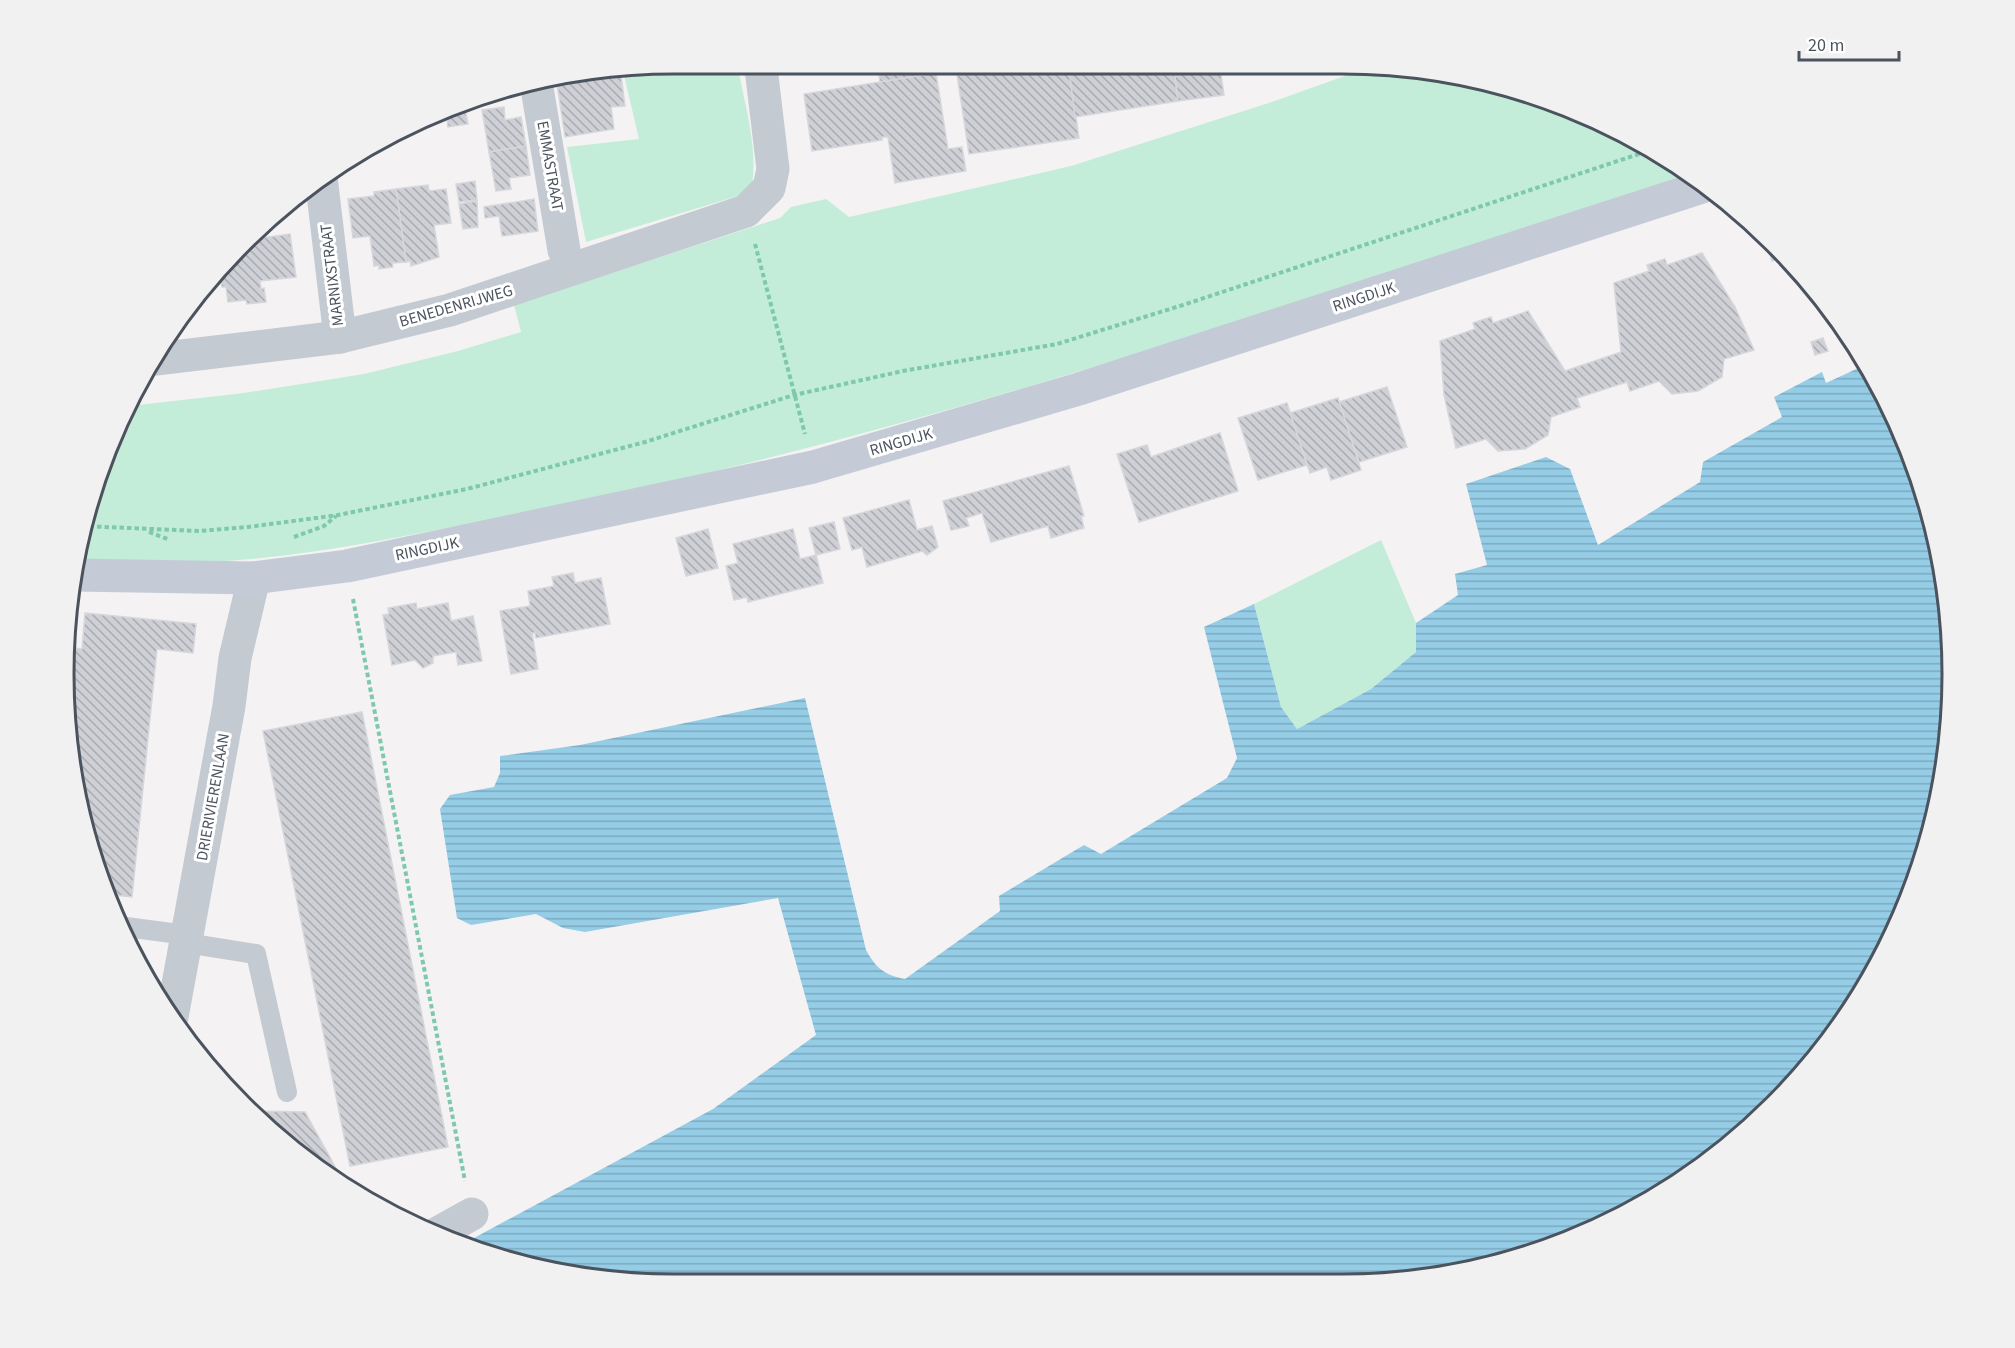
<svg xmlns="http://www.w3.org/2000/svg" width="2015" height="1348" font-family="'Source Sans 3',sans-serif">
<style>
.green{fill:#c4edd9}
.water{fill:url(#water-rules)}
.building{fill:url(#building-back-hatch);stroke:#d6d7dc;stroke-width:1.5}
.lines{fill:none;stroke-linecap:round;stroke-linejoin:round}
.path{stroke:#7ec9ad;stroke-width:4;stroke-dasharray:4.5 3;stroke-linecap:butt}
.lane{stroke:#c4cad2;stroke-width:20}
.street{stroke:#c4cad2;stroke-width:33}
.secondary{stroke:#c4cbd7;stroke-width:33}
.labels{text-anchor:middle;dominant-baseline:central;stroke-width:6;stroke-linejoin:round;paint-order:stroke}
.street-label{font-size:16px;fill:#4b535e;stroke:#fff}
.rim{fill:none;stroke:#4b535e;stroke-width:3}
</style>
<defs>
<pattern id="water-rules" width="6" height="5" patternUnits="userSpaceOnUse" patternTransform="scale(1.5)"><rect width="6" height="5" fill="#95cde7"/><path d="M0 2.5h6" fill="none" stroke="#7ca9be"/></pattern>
<pattern id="building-back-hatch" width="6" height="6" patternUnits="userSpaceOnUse" patternTransform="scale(1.5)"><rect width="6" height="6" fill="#cfd0d6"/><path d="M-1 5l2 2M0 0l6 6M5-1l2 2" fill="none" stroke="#aaabb1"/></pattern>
</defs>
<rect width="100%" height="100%" fill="#f4f2f2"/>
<!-- green -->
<g class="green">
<path d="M632 68H738C745 106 758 147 752 186L741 195 586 242 567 147 639 139 623 71Z"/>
<path d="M1367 68H1421L1537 95 1611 126 1685 175C1297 303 909 439 507 516 365 544 222 576 77 558 86 504 102 454 129 406L244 393 364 374 458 351 521 332 514 305 780 218 791 207 826 199 849 217 1071 166 1272 102Z"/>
<polygon points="1381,540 1416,623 1416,652 1371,689 1297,729 1281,707 1254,604"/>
</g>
<!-- water -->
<path class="water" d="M1865 365 1889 404 1931 516 1951 634 1947 754 1919 871 1870 980 1800 1077 1713 1159 1611 1222 1499 1264 1381 1284 594 1280 516 1264 463 1244 713 1109 816 1035 778 898 585 932 563 928 536 914 471 925 457 918 440 809 450 795 494 787 500 773V756L580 745 805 698 866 950C876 968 884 975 905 979L1000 911 999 896 1084 845 1101 854 1227 778 1237 758 1204 627 1254 604 1281 707 1297 729 1371 689 1416 652V623L1458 595 1455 574 1487 565 1466 484 1546 457 1570 469 1598 545 1700 482 1703 462 1782 417 1774 397 1822 372 1826 383Z"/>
<!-- building -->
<g class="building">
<polygon points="594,68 620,68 625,106 611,107 614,129 565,137 556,77"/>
<polygon points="878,68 936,68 936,73 880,82"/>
<polygon points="956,68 1069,68 1079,138 969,154"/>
<polygon points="1069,68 1174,68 1178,101 1075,117"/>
<polygon points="1174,68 1220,68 1224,95 1178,101"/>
<polygon points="936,73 948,149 962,147 966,171 895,183 888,137 882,137 882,140 812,151 804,94"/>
<polygon points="464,105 468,124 448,127 446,111"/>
<polygon points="504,107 505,120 521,117 526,146 489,152 482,110"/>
<polygon points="526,146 530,175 509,178 511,189 496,191 489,152"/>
<polygon points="475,181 477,200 459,202 456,184"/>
<polygon points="428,185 429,191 446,189 451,223 434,225 439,257 411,266 410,261 406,262 396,189"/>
<polygon points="396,189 406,262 392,263 393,267 379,269 379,265 374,266 370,236 353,238 348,199 374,196 374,192"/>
<polygon points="534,199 538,231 502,236 499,216 485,218 484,207"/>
<polygon points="477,201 478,227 463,229 459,204"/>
<polygon points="253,234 254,239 290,234 296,277 260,281 261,289 264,288 266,302 247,304 246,300 228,302 226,287 222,287 219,270"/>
<polygon points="1766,239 1784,257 1772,261"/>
<polygon points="1702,253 1735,307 1754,350 1724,359 1722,377 1698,391 1672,394 1659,381 1630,391 1627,382 1577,398 1580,407 1551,417 1548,435 1525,449 1498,451 1486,439 1456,448 1444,395 1440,341 1475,329 1473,323 1491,317 1493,323 1528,311 1565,371 1621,352 1614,283 1649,271 1647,265 1665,259 1667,265"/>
<polygon points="1823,338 1828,351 1815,355 1811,342"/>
<polygon points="1387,387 1407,447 1359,462 1339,402"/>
<polygon points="1338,398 1361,470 1331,480 1327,467 1310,473 1290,413"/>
<polygon points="1287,403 1307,465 1258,480 1238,418"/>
<polygon points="1220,433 1238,491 1139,522 1117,454 1147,445 1151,457"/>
<polygon points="1069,466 1084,516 1081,516 1084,528 1051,538 1048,526 991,542 982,513 966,518 969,526 951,530 943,501"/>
<polygon points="909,500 917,530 932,526 938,547 927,555 922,551 867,567 862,547 852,550 843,518"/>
<polygon points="834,522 840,549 816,555 809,528"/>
<polygon points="708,529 718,568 686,576 676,538"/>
<polygon points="793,529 800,559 816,555 823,583 748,602 747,597 734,600 726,566 738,563 733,544"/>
<polygon points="573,573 575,583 601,578 610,624 536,638 535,633 532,633 538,669 511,674 500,611 530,606 528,591 554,586 552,577"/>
<polygon points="416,603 417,609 448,603 451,621 473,616 482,661 458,665 456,652 433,656 433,663 423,668 415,660 392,665 383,615 389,614 388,608"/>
<polygon points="85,613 196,624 193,653 157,649 132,897 105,894 75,794 69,699 74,648 82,649"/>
<polygon points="362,712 448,1147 350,1166 263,731"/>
<polygon points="249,1111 305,1112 343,1181 271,1133"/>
</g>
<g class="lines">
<!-- path -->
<g class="path">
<polyline points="755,244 805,434"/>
<polyline points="82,526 199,531 248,527 338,515 467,489 645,442 794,395 903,371 1057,344 1183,305 1648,151"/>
<polyline points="149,532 170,540"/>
<polyline points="294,537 324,526 336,516"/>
<polyline points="353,599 465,1181"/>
</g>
<!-- lane -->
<g class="lane">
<polyline points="118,926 187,935"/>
<polyline points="186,943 256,954 287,1092"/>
</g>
<!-- street -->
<g class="street">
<polyline points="536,82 564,250"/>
<polyline points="321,177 340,337"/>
<polyline points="156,359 340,337 450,310 746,211 769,188 773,169 761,68"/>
<polyline points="172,1017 229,706 235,658 254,578"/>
<polyline points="436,1234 472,1214"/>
</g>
<!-- secondary -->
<polyline class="secondary" points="74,575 254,578 347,566 813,467 1079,389 1702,187"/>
</g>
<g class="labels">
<!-- street labels -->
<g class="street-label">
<text transform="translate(550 166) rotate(80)">EMMASTRAAT</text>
<text transform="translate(332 275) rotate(-97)">MARNIXSTRAAT</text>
<text transform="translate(1364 297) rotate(-18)">RINGDIJK</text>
<text transform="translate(456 306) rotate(-16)">BENEDENRIJWEG</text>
<text transform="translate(901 442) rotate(-16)">RINGDIJK</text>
<text transform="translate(427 549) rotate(-12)">RINGDIJK</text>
<text transform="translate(213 797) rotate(-80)">DRIERIVIERENLAAN</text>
</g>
</g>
<!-- crop -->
<path d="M0 0H2015V1348H0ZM674 74H1342A600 600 0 0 1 1942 674V674A600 600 0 0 1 1342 1274H674A600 600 0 0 1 74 674V674A600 600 0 0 1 674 74Z" fill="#f1f1f2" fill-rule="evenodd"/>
<path class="rim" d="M674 74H1342A600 600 0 0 1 1942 674V674A600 600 0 0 1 1342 1274H674A600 600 0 0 1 74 674V674A600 600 0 0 1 674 74Z"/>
<!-- scale -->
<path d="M1799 51v9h100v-9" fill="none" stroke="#4b535e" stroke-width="3"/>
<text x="1808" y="51" font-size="18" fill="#4b535e" stroke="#ffffff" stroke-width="4.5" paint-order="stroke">20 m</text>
</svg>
